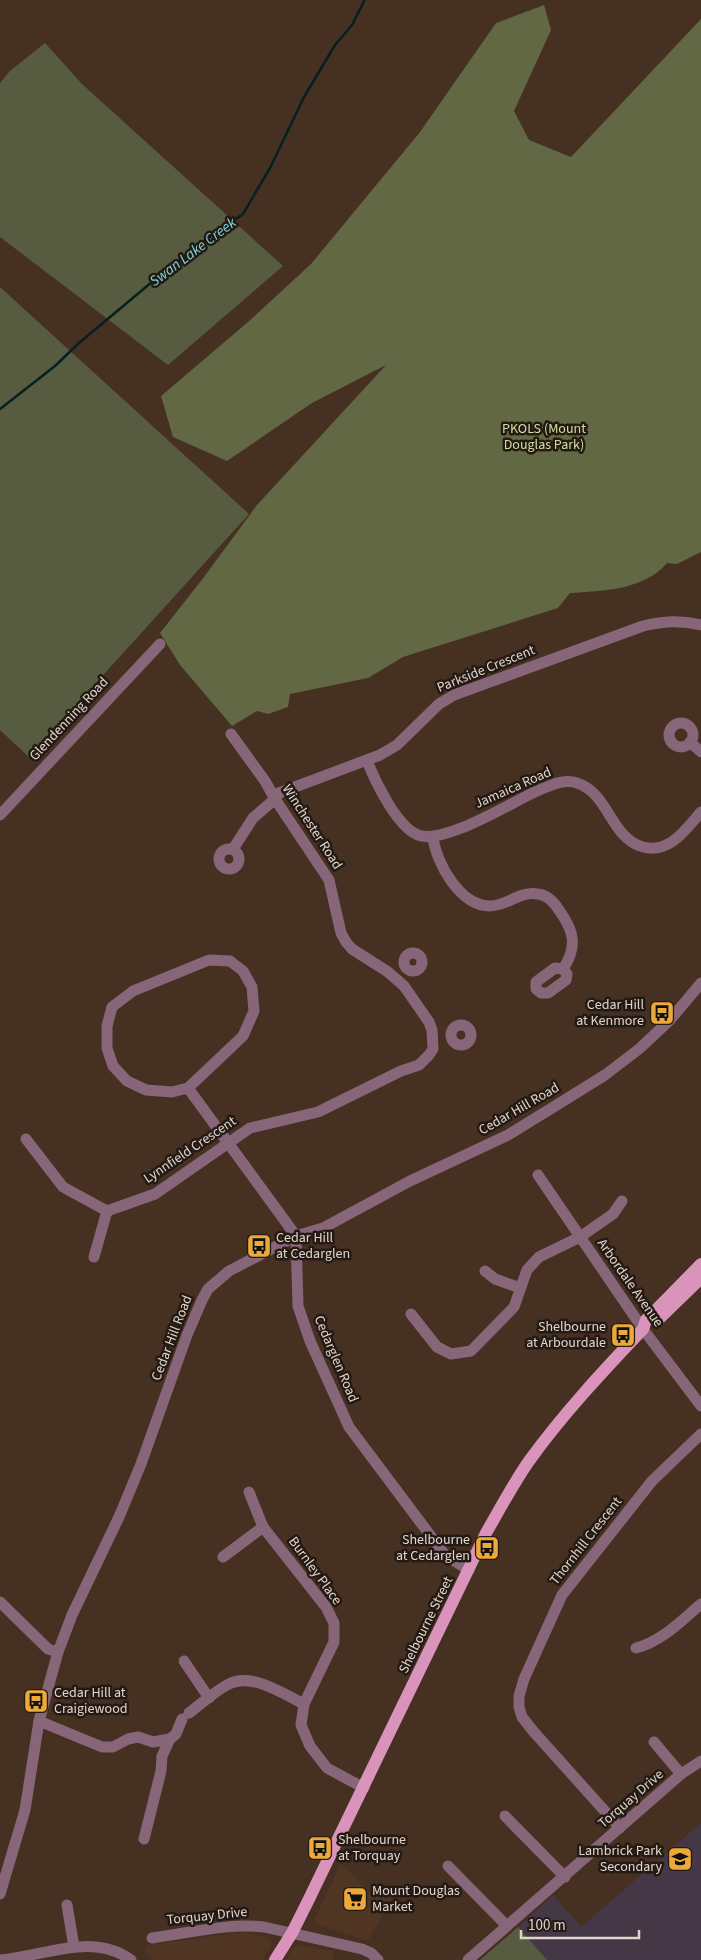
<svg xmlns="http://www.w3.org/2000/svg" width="701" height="1960" font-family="'Source Sans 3',sans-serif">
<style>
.built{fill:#503523}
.education{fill:#443847}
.green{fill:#575c40}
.forest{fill:#616843}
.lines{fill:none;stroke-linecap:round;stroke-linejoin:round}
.stream{stroke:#042021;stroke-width:2.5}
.minor{stroke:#886679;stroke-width:11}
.major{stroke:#da94bb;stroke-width:12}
.labels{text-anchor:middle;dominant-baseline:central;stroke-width:5;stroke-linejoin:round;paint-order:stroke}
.park-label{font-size:14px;fill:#d2df9e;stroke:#241a14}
.street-label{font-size:14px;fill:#e1d4cb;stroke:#241a14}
.poi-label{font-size:14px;fill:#e1d4cb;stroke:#241a14;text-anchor:end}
.water-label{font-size:15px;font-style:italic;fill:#7cd5d5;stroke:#241a14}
</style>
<rect width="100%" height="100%" fill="#453022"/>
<!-- built -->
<g class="built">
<polygon points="341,1863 371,1895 392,1899 368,1941 313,1923"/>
<polygon points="232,1933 249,1933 267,1938 271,1941 271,1946 262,1960 152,1960 146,1952 146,1948 149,1945"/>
<polygon points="299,1945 334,1951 332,1960 286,1960 293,1948"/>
</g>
<!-- education -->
<polygon class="education" points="701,1823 701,1960 547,1960 518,1927 553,1895 581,1927"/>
<!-- green -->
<g class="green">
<polygon points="45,43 82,84 283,266 168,365 0,237 0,83 10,71"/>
<polygon points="0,287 249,514 29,757 0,730"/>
<polygon points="518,1927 547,1960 480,1960"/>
</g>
<!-- forest -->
<path class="forest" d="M544 5 551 30 514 111 529 140 571 157 701 19V552L677 564 667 563C645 590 602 591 570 593L558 608 403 657 368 678 290 694 288 707 268 714 257 711 232 726 180 665 160 633 204 577 257 505 386 365 312 403 227 461 173 437 161 396 248 322 311 264 420 132 496 23Z"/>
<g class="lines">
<!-- stream -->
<polyline class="stream" points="0,409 55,366 79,343 171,266 219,230 243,214 270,168 304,97 335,45 352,25 364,1"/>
<!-- minor -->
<g class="minor">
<circle cx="681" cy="735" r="12"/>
<polyline points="690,742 701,752"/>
<path d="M367 761C375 781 397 827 418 835 444 845 510 803 537 791 549 786 564 778 577 783 609 793 611 839 643 847 670 854 686 829 701 812"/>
<polyline points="0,815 160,644"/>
<path d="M433 837C436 863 460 906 490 906 507 906 519 891 538 894 548 895 554 902 559 910 574 931 578 946 563 969"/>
<circle cx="229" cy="859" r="10"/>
<path d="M233 849 253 818 275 799 279 793 380 755 397 745 439 704 454 695 643 626C664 621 680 620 701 625"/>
<circle cx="413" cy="962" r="9"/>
<polygon points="209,960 230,961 243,971 252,987 254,1011 243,1036 188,1088 172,1092 146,1090 127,1081 113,1066 107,1048 107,1026 112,1007 133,991"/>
<polygon points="555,968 563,969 567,974 566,980 548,993 541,993 536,989 536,982"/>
<circle cx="461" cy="1035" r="10"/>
<polyline points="188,1088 296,1236 298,1306 310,1341 349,1427 445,1555 469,1570"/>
<polyline points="26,1139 63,1187 107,1211 155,1194 250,1128 318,1112 401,1071 419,1065 429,1055 433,1049 432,1030 429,1022 404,986 388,972 352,949 346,942 341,933 329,880 275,799 265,781 231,734"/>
<polyline points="538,1175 643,1329 701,1406"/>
<polyline points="94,1257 107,1211"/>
<polyline points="485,1271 495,1279 520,1288"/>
<polyline points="411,1314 437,1347 451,1354 471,1351 514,1307 527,1270 539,1257 580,1237 613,1214 622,1201"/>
<polyline points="249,1492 263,1527 326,1607 334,1623 334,1642 304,1704 301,1725 310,1746 327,1768 364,1788"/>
<polyline points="223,1557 263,1527"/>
<polyline points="0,1602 48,1649 58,1652"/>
<path d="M636 1648C662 1641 681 1621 701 1604"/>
<polyline points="184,1661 209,1698"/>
<path d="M189 1713C201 1704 214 1692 227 1685 251 1671 283 1694 304 1704"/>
<polyline points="39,1721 102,1747 113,1747 128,1739 138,1737 153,1742 170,1739"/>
<polyline points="654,1742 681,1774"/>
<polyline points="505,1816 565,1877"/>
<polyline points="620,1828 533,1731 522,1717 519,1707 519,1696 524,1679 562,1595 652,1481 701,1434"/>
<polyline points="144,1839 161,1771 162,1756 170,1739 176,1734 182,1719"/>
<polyline points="448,1866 507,1926"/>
<polyline points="0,1894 25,1810 39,1721 58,1652 72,1615 119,1517 141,1464 187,1335 202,1300 208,1289 229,1271 296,1236 323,1228 410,1181 508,1135 560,1103 605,1075 639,1049 670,1020 701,983"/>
<polyline points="67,1905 74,1947"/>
<path d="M152 1938C189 1933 227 1923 264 1927L362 1949 371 1953 378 1960"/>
<path d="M0 1960C43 1957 92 1931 131 1960"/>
<polyline points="468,1960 681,1774 701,1761"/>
</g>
<!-- major -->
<g class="major">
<polyline points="661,1317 701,1278"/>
<path d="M275 1960 292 1933 309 1899 486 1533C500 1509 513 1484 529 1461 563 1414 603 1371 643 1329L646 1320 701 1264"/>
</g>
</g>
<!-- icons -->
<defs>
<symbol id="bus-square" viewBox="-11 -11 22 22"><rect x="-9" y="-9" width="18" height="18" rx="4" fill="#eca93a" stroke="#241a14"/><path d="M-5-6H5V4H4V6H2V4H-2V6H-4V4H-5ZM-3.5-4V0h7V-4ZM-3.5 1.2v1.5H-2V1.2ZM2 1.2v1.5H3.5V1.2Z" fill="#111"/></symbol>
<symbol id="school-square" viewBox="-11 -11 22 22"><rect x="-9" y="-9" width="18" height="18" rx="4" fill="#eca93a" stroke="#241a14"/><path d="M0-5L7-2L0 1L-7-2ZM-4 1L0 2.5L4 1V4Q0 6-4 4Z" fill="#111"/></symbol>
<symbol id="supermarket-square" viewBox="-11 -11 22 22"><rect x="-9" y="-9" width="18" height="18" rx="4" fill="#eca93a" stroke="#241a14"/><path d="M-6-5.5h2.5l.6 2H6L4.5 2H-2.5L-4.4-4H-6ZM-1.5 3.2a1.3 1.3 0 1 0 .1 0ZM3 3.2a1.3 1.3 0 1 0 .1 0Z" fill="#111"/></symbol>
</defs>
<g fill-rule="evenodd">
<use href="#bus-square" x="648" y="999" width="28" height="28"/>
<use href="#bus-square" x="245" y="1232" width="28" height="28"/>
<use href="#bus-square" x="609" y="1321" width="28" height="28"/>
<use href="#bus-square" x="473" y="1534" width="28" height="28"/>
<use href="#bus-square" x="22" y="1687" width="28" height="28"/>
<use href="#bus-square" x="306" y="1834" width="28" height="28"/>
<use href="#school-square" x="666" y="1845" width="28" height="28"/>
<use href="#supermarket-square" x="341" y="1885" width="28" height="28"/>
</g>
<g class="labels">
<!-- park labels -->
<g class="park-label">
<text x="544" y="429">PKOLS (Mount<tspan x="544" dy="16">Douglas Park)</tspan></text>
</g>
<!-- street labels -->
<g class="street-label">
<text transform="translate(486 669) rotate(-22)">Parkside Crescent</text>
<text transform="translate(69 719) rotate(-47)">Glendenning Road</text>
<text transform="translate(513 788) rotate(-24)">Jamaica Road</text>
<text transform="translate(312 827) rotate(57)">Winchester Road</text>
<text transform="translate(519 1109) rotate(-30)">Cedar Hill Road</text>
<text transform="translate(190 1150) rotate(-34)">Lynnfield Crescent</text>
<text transform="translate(630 1283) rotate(55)">Arbordale Avenue</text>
<text transform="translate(172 1338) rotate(-69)">Cedar Hill Road</text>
<text transform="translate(336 1359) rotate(67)">Cedarglen Road</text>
<text transform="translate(586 1541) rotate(-52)">Thornhill Crescent</text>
<text transform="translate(315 1571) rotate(54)">Burnley Place</text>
<text transform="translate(426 1625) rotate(-64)">Shelbourne Street</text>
<text transform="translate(631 1799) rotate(-41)">Torquay Drive</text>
<text transform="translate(207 1916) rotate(-6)">Torquay Drive</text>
</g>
<!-- poi labels -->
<g class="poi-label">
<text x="644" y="1005">Cedar Hill<tspan x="644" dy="16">at Kenmore</tspan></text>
<text x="276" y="1238" text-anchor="start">Cedar Hill<tspan x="276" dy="16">at Cedarglen</tspan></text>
<text x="606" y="1327">Shelbourne<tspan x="606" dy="16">at Arbourdale</tspan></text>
<text x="470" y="1540">Shelbourne<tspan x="470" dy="16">at Cedarglen</tspan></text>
<text x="54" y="1693" text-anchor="start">Cedar Hill at<tspan x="54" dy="16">Craigiewood</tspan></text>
<text x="338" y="1840" text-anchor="start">Shelbourne<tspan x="338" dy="16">at Torquay</tspan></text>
<text x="662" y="1851">Lambrick Park<tspan x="662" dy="16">Secondary</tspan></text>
<text x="372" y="1891" text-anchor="start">Mount Douglas<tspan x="372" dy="16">Market</tspan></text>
</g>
<!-- water labels -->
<g class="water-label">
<text transform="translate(193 252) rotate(-37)">Swan Lake Creek</text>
</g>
</g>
<!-- scale -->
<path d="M521 1930v8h118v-8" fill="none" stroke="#e1d4cb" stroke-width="2.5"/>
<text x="528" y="1930" font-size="15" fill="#e1d4cb" stroke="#241a14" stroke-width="4" paint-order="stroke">100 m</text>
</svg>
